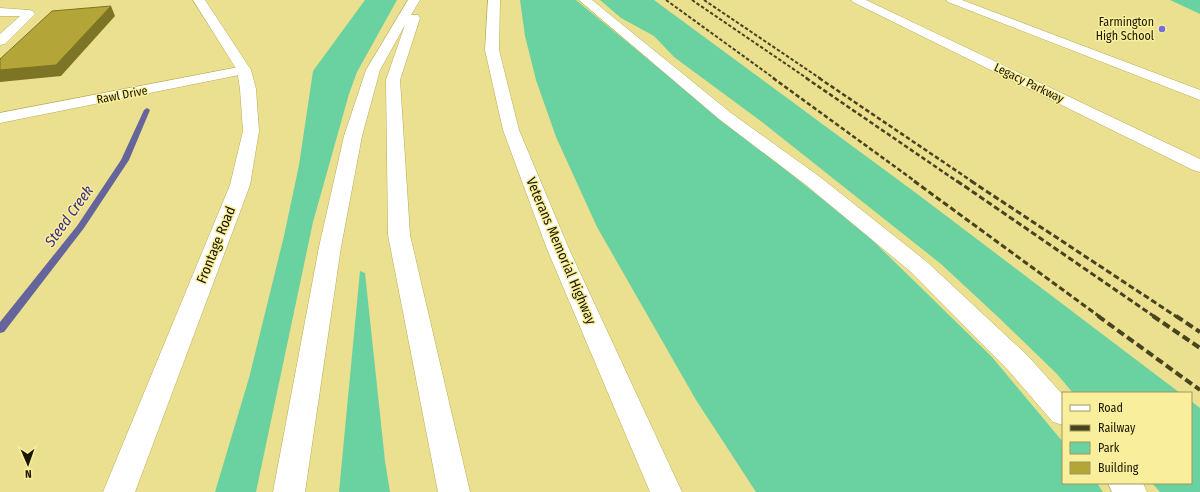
<svg xmlns="http://www.w3.org/2000/svg" width="1200" height="492" font-family="'Fira Sans Condensed',sans-serif">
<style>
.green{fill:#6ad1a1}
.lines{fill:none;stroke-linecap:round;stroke-linejoin:round}
.stream{fill:#66659b;fill-rule:evenodd}
.minor-casing{stroke:#b7ac5c;stroke-width:1}
.tertiary-casing{stroke:#b7ac5c;stroke-width:1}
.motorway-casing{stroke:#b7ac5c;stroke-width:1}
.minor{fill:#fff;fill-rule:evenodd}
.tertiary{fill:#fff;fill-rule:evenodd}
.motorway{fill:#fff;fill-rule:evenodd}
.rail-far3{stroke:#484420;stroke-width:2;stroke-dasharray:3.5 2;stroke-linecap:butt}
.rail-far2{stroke:#484420;stroke-width:2.5;stroke-dasharray:4.5 2.5;stroke-linecap:butt}
.rail-far1{stroke:#484420;stroke-width:3;stroke-dasharray:6 3;stroke-linecap:butt}
.rail{stroke:#484420;stroke-width:4;stroke-dasharray:8 4;stroke-linecap:butt}
.shaded-wall{fill:#7d7426}
.building{fill:#b3a537;stroke:#7d7426}
.poi-dot{fill:#726ce6;stroke:#f8ee9c;stroke-width:1.5}
.labels{text-anchor:middle;dominant-baseline:central;stroke-width:3;stroke-linejoin:round;paint-order:stroke}
.far-poi-label{font-size:12px;fill:#1a1700;stroke:#f8ee9c;text-anchor:end}
.far-street-label{font-size:12px;fill:#1a1700;stroke:#f8ee9c}
.street-label{font-size:14px;fill:#1a1700;stroke:#f8ee9c}
.water-label{font-size:15px;font-style:italic;fill:#382a8e;stroke:#f8ee9c}
</style>
<rect width="100%" height="100%" fill="#ebe08f"/>
<!-- green -->
<g class="green">
<polygon points="365,0 397,0 357,72 349,94 313,222 256,492 215,492 249,378 284,236 299,165 313,71"/>
<polygon points="520,0 576,0 699,101 865,233 992,357 1063,442 1063,483 1097,483 1103,492 756,492 696,400 597,227 556,137 536,80 525,36"/>
<polygon points="600,0 654,0 920,196 1180,393 1073,393 1057,374 997,316 941,264 762,122 674,57 654,36 621,18"/>
<polygon points="1170,0 1200,0 1200,14"/>
<polygon points="360,271 365,273 385,461 390,492 339,492"/>
<polygon points="1191,401 1200,408 1200,492 1160,492 1152,483 1191,483"/>
</g>
<g class="lines">
<!-- stream -->
<polygon class="stream" points="147,108 150,110 129,160 84,228 4,332 0,333 0,322 77,226 121,160 144,110"/>
<defs>
<g id="minor">
<polygon points="0,8 29,10 33,11 35,14 5,44 0,45 0,34 20,16 0,16"/>
<polygon points="244,66 249,67 251,70 249,73 0,123 0,113"/>
</g>
<polygon id="tertiary" points="193,0 205,0 251,70 256,89 259,131 250,185 135,492 103,492 230,185 243,131 240,89 237,70"/>
<g id="motorway">
<polygon points="408,0 420,0 411,15 418,15 420,18 400,80 410,235 470,492 438,492 388,235 386,80 405,25 380,70 362,136 341,247 305,492 273,492 319,247 344,136 366,70"/>
<polygon points="488,0 500,0 499,50 519,130 569,249 682,492 650,492 547,249 503,130 485,50"/>
<polygon points="579,0 592,0 731,113 820,177 927,262 1028,356 1063,395 1063,425 1053,422 1008,370 911,272 806,185 719,119"/>
<polygon points="851,0 866,0 1200,159 1200,172 1193,170 853,2"/>
<polygon points="946,0 962,0 1200,90 1200,100 948,2"/>
<polygon points="1108,483 1143,483 1147,492 1112,492"/>
</g>
</defs>
<!-- minor casing -->
<use href="#minor" class="minor-casing"/>
<!-- tertiary casing -->
<use href="#tertiary" class="tertiary-casing"/>
<!-- motorway casing -->
<use href="#motorway" class="motorway-casing"/>
<!-- minor -->
<use href="#minor" class="minor"/>
<!-- tertiary -->
<use href="#tertiary" class="tertiary"/>
<!-- motorway -->
<use href="#motorway" class="motorway"/>
<!-- rail-far3 -->
<g class="rail-far3">
<polyline points="666,0 775,79"/>
<polyline points="692,0 808,79"/>
<polyline points="704,0 821,79"/>
</g>
<!-- rail-far2 -->
<g class="rail-far2">
<polyline points="773,78 916,182"/>
<polyline points="806,78 958,182"/>
<polyline points="819,78 973,182"/>
</g>
<!-- rail-far1 -->
<g class="rail-far1">
<polyline points="914,181 1100,317"/>
<polyline points="957,181 1155,317"/>
<polyline points="971,181 1177,317"/>
</g>
<!-- rail -->
<g class="rail">
<polyline points="1098,316 1200,390"/>
<polyline points="1153,316 1200,348"/>
<polyline points="1176,316 1200,332"/>
</g>
</g>
<!-- shaded-wall -->
<polygon class="shaded-wall" points="111,6 115,16 61,76 0,82 0,70"/>
<!-- building -->
<polygon class="building" points="111,6 56,65 0,70 0,59 52,11"/>
<!-- markers -->
<circle class="poi-dot" cx="1162" cy="29" r="4"/>
<g class="labels">
<!-- far-poi labels -->
<g class="far-poi-label">
<text x="1154" y="22">Farmington<tspan x="1154" dy="14">High School</tspan></text>
</g>
<!-- far-street labels -->
<g class="far-street-label">
<text transform="translate(1029 83) rotate(26)">Legacy Parkway</text>
<text transform="translate(122 95) rotate(-11)">Rawl Drive</text>
</g>
<!-- street labels -->
<g class="street-label">
<text transform="translate(216 245) rotate(-68)">Frontage Road</text>
<text transform="translate(561 251) rotate(67)">Veterans Memorial Highway</text>
</g>
<!-- water labels -->
<g class="water-label">
<text transform="translate(69 216) rotate(-54)">Steed Creek</text>
</g>
</g>
<!-- legend -->
<rect x="1062" y="392" width="130" height="92" fill="#f8ee9c" stroke="#9f985e"/>
<rect x="1070" y="405" width="20" height="6" fill="#ffffff" stroke="#9f985e"/>
<text x="1098" y="412" font-size="12" fill="#1a1700">Road</text>
<rect x="1070" y="425" width="20" height="6" fill="#484420" stroke="#9f985e"/>
<text x="1098" y="432" font-size="12" fill="#1a1700">Railway</text>
<rect x="1070" y="442" width="20" height="12" fill="#6ad1a1" stroke="#9f985e"/>
<text x="1098" y="452" font-size="12" fill="#1a1700">Park</text>
<rect x="1070" y="462" width="20" height="12" fill="#b3a537" stroke="#9f985e"/>
<text x="1098" y="472" font-size="12" fill="#1a1700">Building</text>
<!-- north arrow -->
<g transform="translate(28 464) rotate(178)" stroke="#f8ee9c" stroke-width="3" paint-order="stroke">
<path d="M0-3L7 15L0 10L-7 15Z" fill="#1a1700"/>
<text y="-6" font-size="11" font-weight="bold" text-anchor="middle" fill="#1a1700">N</text>
</g>
</svg>
